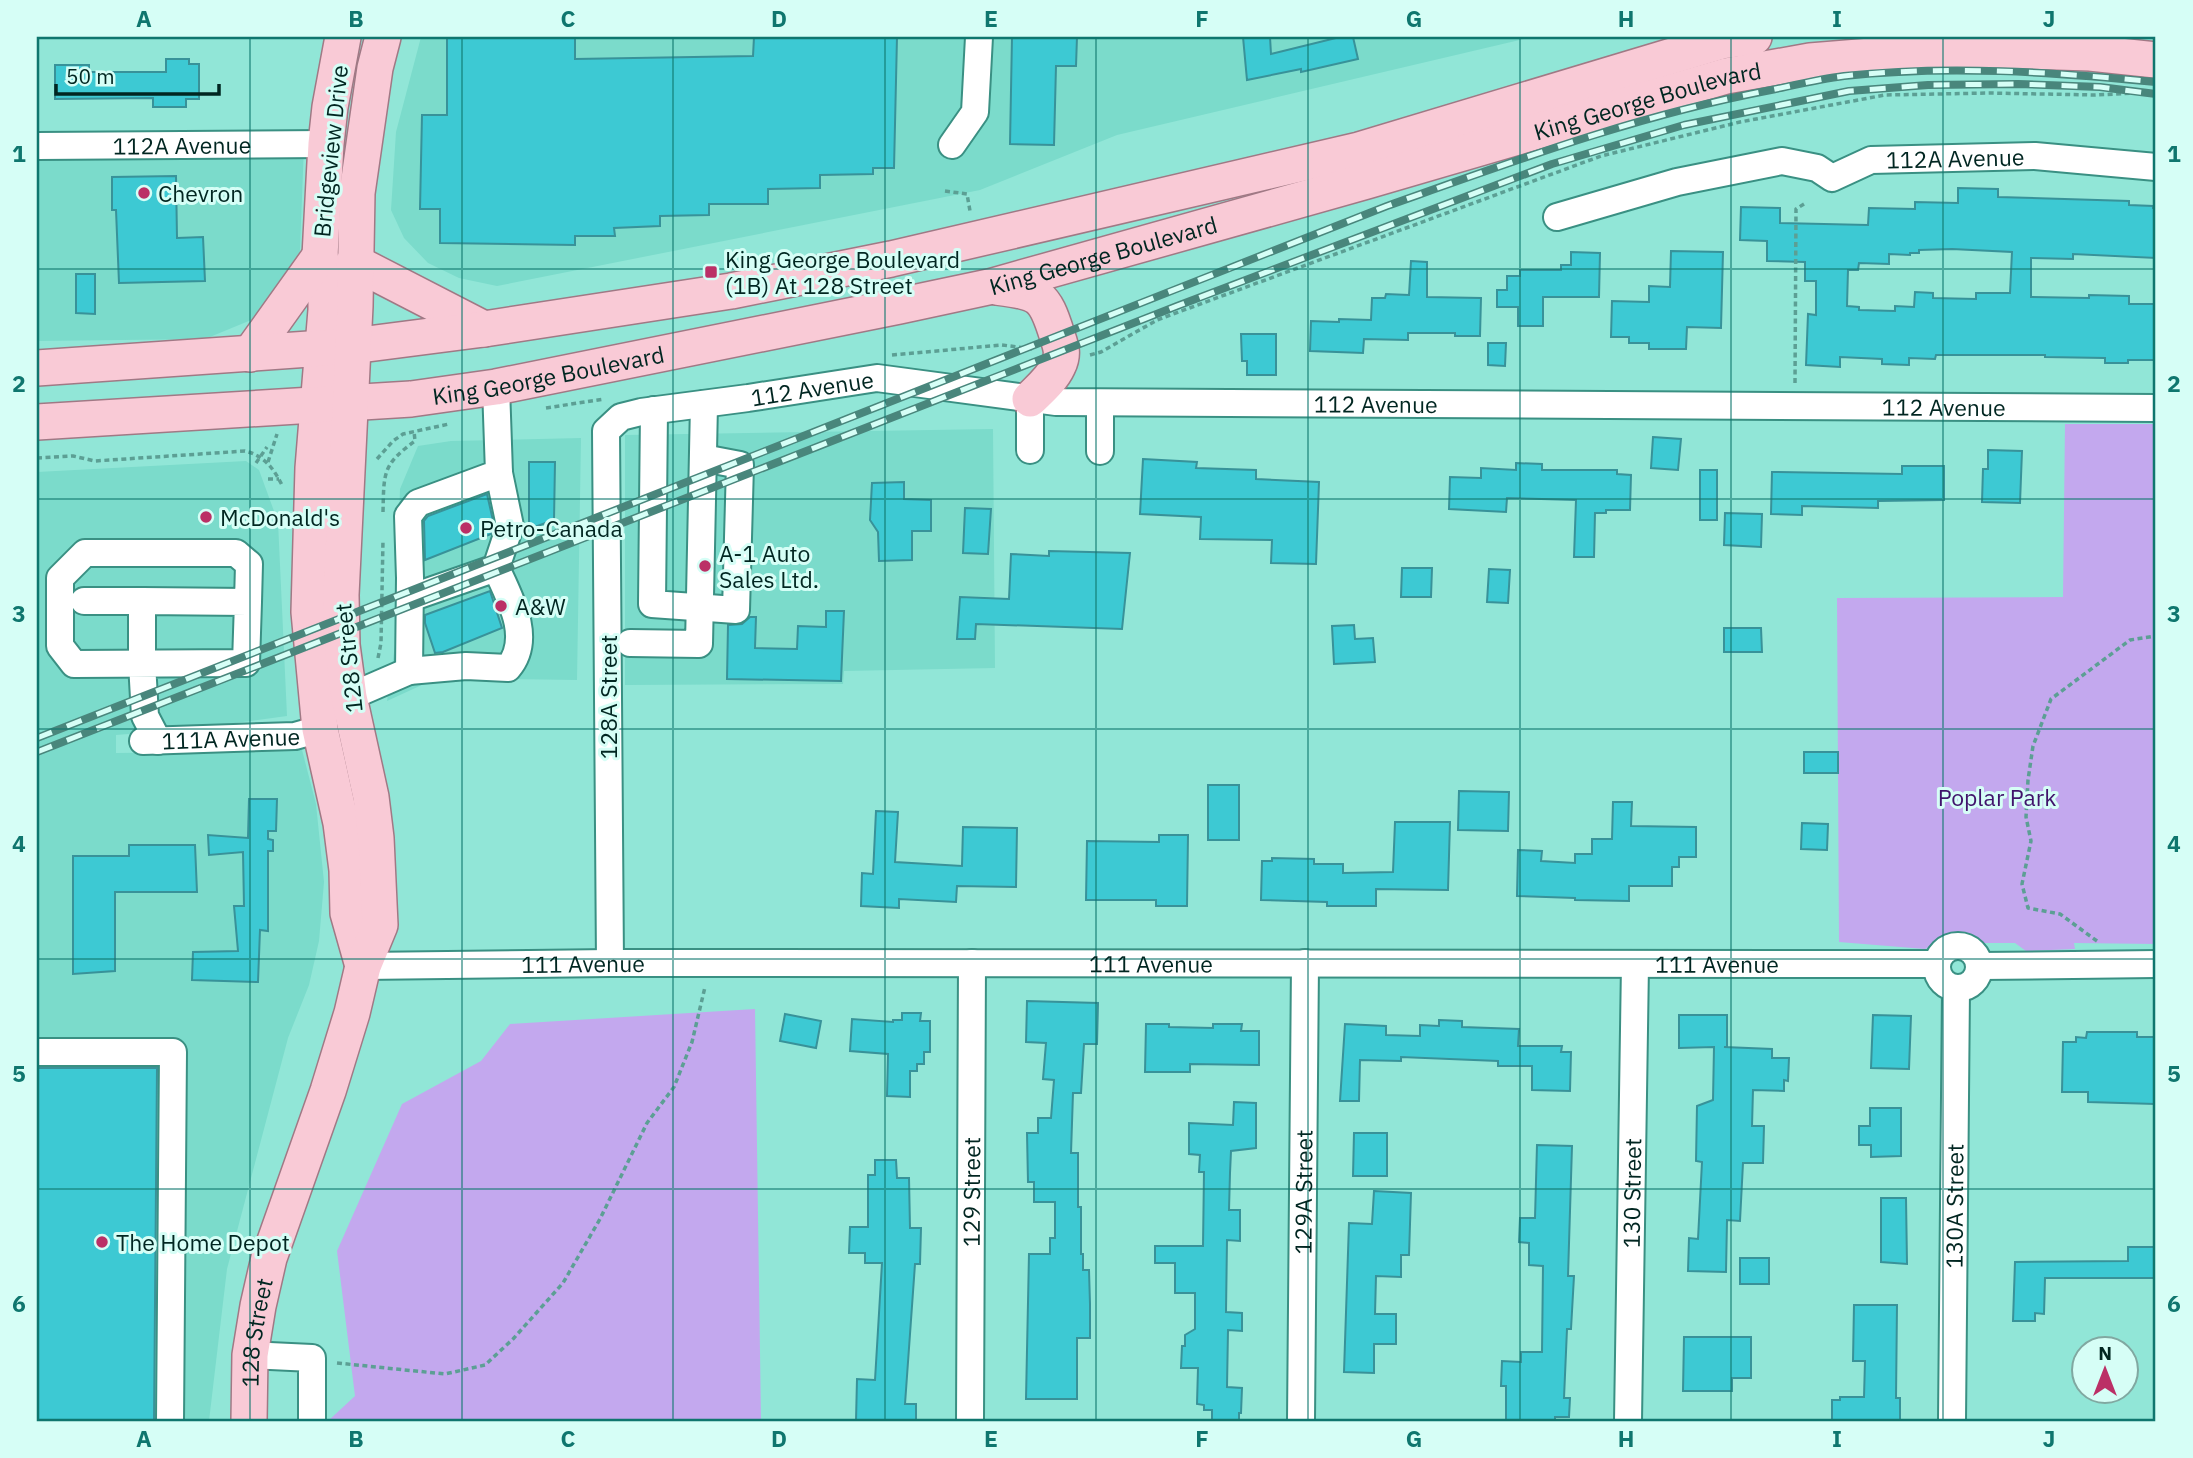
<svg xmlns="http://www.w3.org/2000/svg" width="2193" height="1458" font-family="'IBM Plex Sans',sans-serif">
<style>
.built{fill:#7bdbcb}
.green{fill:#c3a8ee}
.building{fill:#3dc9d3;stroke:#389299;stroke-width:2;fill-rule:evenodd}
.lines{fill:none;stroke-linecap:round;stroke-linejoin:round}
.minor-casing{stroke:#3a9083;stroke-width:30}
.major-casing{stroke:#a07985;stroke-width:38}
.path{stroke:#5c9f94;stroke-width:3.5;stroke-dasharray:5 3.5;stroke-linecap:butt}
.minor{stroke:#fff;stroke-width:26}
.major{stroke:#f9cad6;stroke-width:35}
.rail-casing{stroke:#49867c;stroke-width:8}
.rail{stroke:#d6fef6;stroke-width:5;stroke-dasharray:16;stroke-linecap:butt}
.grid{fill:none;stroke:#0f766e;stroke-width:2;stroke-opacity:0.55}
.poi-dot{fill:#bb3066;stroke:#d6fef6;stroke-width:2.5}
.labels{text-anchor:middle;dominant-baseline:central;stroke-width:6;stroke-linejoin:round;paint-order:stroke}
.street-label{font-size:23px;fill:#012621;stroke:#d6fef6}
.poi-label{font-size:23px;fill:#012621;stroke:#d6fef6;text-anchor:start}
.park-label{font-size:23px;fill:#40136b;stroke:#d6fef6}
.neatline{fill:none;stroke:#0f766e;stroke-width:2.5}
.grid-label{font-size:23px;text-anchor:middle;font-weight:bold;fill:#0f766e}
</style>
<rect width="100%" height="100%" fill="#91e6d7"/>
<!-- built -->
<g class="built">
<polygon points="421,37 1532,37 1117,135 980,190 497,286 459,278 428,263 404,238 391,210 396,132"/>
<polygon points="37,145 304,146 299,274 261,316 205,339 37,341"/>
<polygon points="993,429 995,668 844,671 843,684 625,685 625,435"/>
<polygon points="581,438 577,680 437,678 387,701 395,645 400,489 418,446 451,441"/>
<polygon points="246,461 259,470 278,522 287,716 190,729 116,735 116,753 203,752 301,746 316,804 324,882 319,941 309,985 288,1038 227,1269 209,1421 37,1421 37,472"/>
</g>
<!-- green -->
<g class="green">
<polygon points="2065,424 2156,424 2156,944 2074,943 2075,949 2026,951 2015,943 1936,943 1925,949 1839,942 1837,598 2063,597"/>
<polygon points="755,1009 761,1421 328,1421 355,1396 337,1251 402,1104 481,1061 510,1024"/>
</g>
<!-- building -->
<g class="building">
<polygon points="447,37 575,37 575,59 753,56 754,37 897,37 894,168 873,168 873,174 820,175 820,188 768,189 768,204 709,204 709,215 660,216 660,226 614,228 615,236 575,236 575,245 440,243 440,209 420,209 422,115 447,115"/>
<polygon points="1012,37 1077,37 1076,66 1056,66 1054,145 1010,144"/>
<polygon points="1243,37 1270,37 1271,54 1340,37 1353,37 1358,59 1301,72 1301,69 1247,80"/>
<polygon points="166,59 189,59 189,64 199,64 199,99 186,99 186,107 153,107 153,98 55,99 55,65 89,65 89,72 166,72"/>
<polygon points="176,176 177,238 203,237 205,281 119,283 116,210 112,210 112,177"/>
<path d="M1958 188 1998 189V197L2129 201V205L2153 206V208H2156V258L2073 254V259L2031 258V297L2089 298V295L2129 296V304H2156V360H2128V363H2105V358L2045 357V355H1936L1935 359 1909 358V365L1882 364V359L1840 357V367L1806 365 1808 314 1816 315V281H1805V262L1767 261V241L1740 240 1741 207 1780 208V223L1868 225 1869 208 1915 209V202L1958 203ZM1952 249 2012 252 2010 293H1976V299L1933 298V293L1915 292 1914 307 1895 306V311L1859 310V307L1847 306 1848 270H1858L1859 263 1889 264V254L1910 255V253H1919V250Z"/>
<polygon points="1671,251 1723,252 1721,328 1687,327 1686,349 1649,349 1649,343 1629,343 1629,337 1611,337 1612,301 1649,302 1649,286 1670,287"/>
<polygon points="1571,252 1600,253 1599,297 1543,297 1543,326 1518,326 1518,307 1497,307 1497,290 1507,290 1507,276 1520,276 1520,270 1561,270 1561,265 1571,265"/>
<polygon points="1411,261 1427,262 1427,297 1481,298 1480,336 1455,336 1455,333 1408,333 1408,340 1364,339 1363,353 1310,351 1311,321 1339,322 1339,319 1371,320 1372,298 1385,298 1386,294 1409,295"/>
<polygon points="76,274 95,274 95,314 76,313"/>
<polygon points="1241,334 1276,334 1276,375 1247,375 1247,361 1242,361"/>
<polygon points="1488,343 1506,343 1505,366 1488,365"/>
<polygon points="1653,437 1681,439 1678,470 1651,468"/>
<polygon points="1988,450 2022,451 2020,503 1982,502 1983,469 1988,469"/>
<polygon points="1143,459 1197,462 1196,468 1256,470 1256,479 1319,482 1316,564 1271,563 1272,540 1200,539 1201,517 1140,514"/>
<polygon points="529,462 555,462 554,520 529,529"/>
<polygon points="1516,463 1542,464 1542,470 1617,470 1617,474 1631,475 1630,510 1606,510 1606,513 1595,513 1594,557 1574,557 1576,500 1507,498 1506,512 1449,509 1450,477 1481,478 1481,468 1516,470"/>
<polygon points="1902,466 1944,466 1944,500 1878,501 1878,508 1802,506 1802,515 1771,514 1772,472 1902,474"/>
<rect x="1700" y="470" width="17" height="50"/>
<polygon points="904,482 904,499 931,500 931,531 912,531 912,560 879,561 878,532 870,520 872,483"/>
<polygon points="487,494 494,525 491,534 425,560 424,521 428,516"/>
<polygon points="965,508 991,509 988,554 963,553"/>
<polygon points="1725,513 1762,514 1761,547 1724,545"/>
<polygon points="1049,551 1130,553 1122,629 976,624 975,639 957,639 960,597 1009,599 1011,554 1049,556"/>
<polygon points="1402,568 1432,568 1431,597 1401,597"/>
<polygon points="1489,569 1510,570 1508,603 1487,602"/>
<polygon points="490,591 502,628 443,652 435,653 425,623 425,615"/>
<polygon points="826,611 844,611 841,681 727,679 728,625 742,624 750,617 756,617 755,648 797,649 798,626 826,627"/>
<polygon points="1354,625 1355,639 1373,638 1375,662 1334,664 1332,626"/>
<polygon points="1724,628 1761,628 1762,652 1724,652"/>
<rect x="1804" y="752" width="34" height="21"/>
<rect x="1208" y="785" width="31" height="55"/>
<polygon points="1459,791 1509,792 1508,831 1458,830"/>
<polygon points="249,799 277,799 276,831 268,831 268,839 273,840 273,851 268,851 268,931 260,930 258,982 192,980 193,952 238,951 234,906 244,906 243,852 209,855 208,835 248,838"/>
<polygon points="1613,802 1632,802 1631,826 1696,827 1696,857 1679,857 1679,867 1672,867 1672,886 1629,886 1629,901 1575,900 1575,898 1517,896 1518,850 1542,851 1541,861 1575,863 1575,854 1592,854 1592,839 1612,839"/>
<polygon points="876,811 898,812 895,862 962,866 963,827 1017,828 1016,887 957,886 956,902 899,899 899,908 861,906 862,873 873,874"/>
<polygon points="1395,822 1450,822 1448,890 1376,889 1376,906 1327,906 1327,902 1261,900 1262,861 1272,861 1272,858 1314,859 1314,864 1343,864 1343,873 1393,872"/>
<polygon points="1802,823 1828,824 1827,850 1801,849"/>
<polygon points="1159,835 1188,835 1187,906 1156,906 1156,900 1086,900 1087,841 1159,842"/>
<polygon points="129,845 195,845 197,892 115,892 115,971 73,974 73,856 129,856"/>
<polygon points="1027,1001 1098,1003 1097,1044 1084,1044 1081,1093 1073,1093 1071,1153 1078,1153 1078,1207 1081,1207 1081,1254 1083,1254 1083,1270 1089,1270 1090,1304 1090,1338 1077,1338 1077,1399 1026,1399 1029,1254 1050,1254 1050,1238 1055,1238 1055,1202 1034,1202 1034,1182 1028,1182 1027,1133 1038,1133 1038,1118 1051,1118 1054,1080 1043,1079 1046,1043 1026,1042"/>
<polygon points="902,1013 921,1013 920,1021 930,1021 930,1052 924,1052 924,1064 917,1064 917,1071 910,1071 910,1097 887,1096 888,1054 850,1051 852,1019 893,1022 893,1020 902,1020"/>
<polygon points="785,1014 821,1021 816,1048 780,1041"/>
<polygon points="1679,1015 1727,1015 1727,1047 1724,1047 1772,1049 1772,1058 1789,1058 1788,1081 1784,1080 1784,1091 1753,1090 1752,1126 1764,1126 1763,1163 1743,1163 1740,1221 1727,1220 1726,1272 1688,1271 1689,1238 1698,1239 1702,1162 1696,1161 1697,1106 1713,1100 1714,1047 1679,1048"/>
<polygon points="1873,1015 1911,1016 1909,1069 1871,1068"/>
<polygon points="1439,1020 1462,1021 1462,1027 1519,1029 1518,1046 1562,1046 1561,1052 1571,1052 1570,1091 1532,1090 1532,1066 1498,1066 1498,1061 1401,1057 1401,1061 1360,1060 1359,1101 1340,1101 1345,1024 1386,1026 1386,1035 1420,1036 1420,1025 1439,1026"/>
<polygon points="1146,1024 1169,1024 1169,1027 1213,1028 1213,1024 1242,1024 1241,1031 1259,1031 1259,1065 1190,1064 1190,1072 1145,1072"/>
<polygon points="2087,1032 2137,1032 2137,1037 2155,1037 2155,1104 2088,1102 2088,1092 2062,1092 2063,1042 2076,1042 2076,1037 2086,1038"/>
<polygon points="37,1068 157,1068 154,1421 37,1421"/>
<polygon points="1234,1102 1256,1103 1256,1148 1231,1151 1230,1173 1229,1210 1240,1210 1240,1241 1227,1240 1226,1312 1242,1313 1242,1331 1228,1330 1227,1387 1242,1388 1241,1413 1239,1413 1239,1421 1212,1421 1212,1410 1204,1410 1204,1405 1197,1404 1198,1368 1181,1368 1182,1346 1185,1346 1185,1335 1195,1329 1195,1293 1175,1293 1175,1263 1155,1263 1155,1246 1203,1246 1204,1172 1199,1172 1200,1155 1189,1154 1189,1123 1233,1125"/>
<polygon points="1870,1108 1901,1108 1901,1156 1871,1157 1871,1145 1859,1145 1859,1126 1870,1126"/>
<polygon points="1354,1133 1387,1133 1387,1176 1353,1176"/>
<polygon points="1537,1145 1572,1146 1568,1276 1574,1276 1571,1329 1567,1329 1564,1398 1570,1398 1569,1417 1555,1417 1555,1421 1510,1421 1506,1420 1506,1386 1501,1386 1502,1361 1521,1362 1521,1352 1542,1352 1543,1266 1529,1265 1529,1243 1519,1242 1520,1218 1535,1218"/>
<polygon points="875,1160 896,1160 897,1178 909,1178 910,1228 921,1228 920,1264 915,1264 905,1404 916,1404 916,1421 856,1421 857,1379 875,1380 882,1263 865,1263 865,1253 849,1253 850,1227 868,1227 868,1175 875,1175"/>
<polygon points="1374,1191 1411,1193 1409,1255 1401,1255 1401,1277 1376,1276 1375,1314 1396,1314 1396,1344 1374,1344 1374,1373 1344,1372 1349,1223 1372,1224"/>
<polygon points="1881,1198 1906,1198 1907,1264 1881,1262"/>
<polygon points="2128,1247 2156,1247 2156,1278 2045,1278 2044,1314 2035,1313 2035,1321 2013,1321 2015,1262 2128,1261"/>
<rect x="1740" y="1258" width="29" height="26"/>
<polygon points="1854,1305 1897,1305 1896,1398 1900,1398 1900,1421 1832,1421 1832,1400 1840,1400 1840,1397 1864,1397 1865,1361 1853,1361"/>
<polygon points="1684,1337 1751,1337 1751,1378 1732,1378 1732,1391 1683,1391"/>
</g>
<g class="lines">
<defs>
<g id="minor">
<polyline points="952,145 975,112 979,37"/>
<path id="s1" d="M37 146 326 144"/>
<path id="s2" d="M1557 217 1677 182 1782 161 1817 168 1832 178 1871 160 2035 156 2156 167"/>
<polyline points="654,410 652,604 736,610 740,465 703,458"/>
<polyline points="1030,450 1030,399"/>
<polyline points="1100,451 1100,403"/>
<polyline points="410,598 496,568 510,526 499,473"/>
<polyline points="84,601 142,601"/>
<polyline points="630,643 699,644 704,404"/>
<path d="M409 671 466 666 508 668C533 639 510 598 496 568"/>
<polyline points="349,697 409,671 410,578 408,516 418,503 499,473 496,387"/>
<path id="s3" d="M143 741 295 736 320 729"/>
<polyline points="158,741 145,716 142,663 142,601 248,602 249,564 236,553 85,553 60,578 60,646 74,664 246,663 248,602"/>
<circle cx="1958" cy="967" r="21"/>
<path id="s4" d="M610 963 606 431 621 417 641 412 748 398 877 378 1056 402 2156 408"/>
<path id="s5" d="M363 966 610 963 1937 964"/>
<polyline points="1980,966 2156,964"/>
<polyline points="37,1052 173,1052 170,1421"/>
<polyline points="250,1355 312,1358 312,1421"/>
<path id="s6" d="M970 1421 972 963"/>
<path id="s7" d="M1301 1421 1305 963"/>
<path id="s8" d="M1628 1421 1635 964"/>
<path id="s9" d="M1952 1421 1956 989"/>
</g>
<g id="major">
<polyline points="343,37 330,107 326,144 320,256 326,282 326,310 313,468 309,612 320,729 341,823 347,870 348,913 363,966"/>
<polyline points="354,262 484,329"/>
<path d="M996 287C1039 293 1044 293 1057 335 1061 347 1064 354 1058 366 1052 379 1040 389 1030 399"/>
<polyline points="250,354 320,256"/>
<polyline points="37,368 352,346 484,329 731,291 891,259 1359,150 1722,41 1754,37"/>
<path id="s10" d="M37 422 411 399 496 387 899 306 993 286 1367 181 1726 76 1810 61 1908 53 1992 50 2090 53 2156 60"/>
<path id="s11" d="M249 1421 250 1355 258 1306 269 1258 328 1091 352 1013 363 966 380 925 376 838 371 797 349 697 342 645 341 595 355 306 357 193 375 68 383 37"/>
</g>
</defs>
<!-- minor casing -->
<use href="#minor" class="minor-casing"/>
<!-- major casing -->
<use href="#major" class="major-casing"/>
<!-- path -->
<g class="path">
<polyline points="945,191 967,194 970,211"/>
<polyline points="892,355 1002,345 1034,349"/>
<polyline points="1090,355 1101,352 1157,320 1601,156 1740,122 1885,95 1989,93 2095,95 2156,92"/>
<polyline points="1795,383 1796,209 1804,204"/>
<polyline points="546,408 604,399"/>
<path d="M37 458 73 456 95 461 245 451C265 456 274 469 283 487"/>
<polyline points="377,459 393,441 403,434 449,424"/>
<polyline points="268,462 277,434"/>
<polyline points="256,463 267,447"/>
<polyline points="268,479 279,479"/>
<path d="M383 512C384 473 382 465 415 441L414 431"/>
<polyline points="378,658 381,643 383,540"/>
<polyline points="2097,941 2060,914 2028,908 2022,884 2031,841 2026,817 2028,780 2033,746 2051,699 2130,640 2156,636"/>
<polyline points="337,1363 445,1374 485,1365 513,1339 563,1283 600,1219 647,1123 674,1087 692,1042 705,987"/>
</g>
<!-- minor -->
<use href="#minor" class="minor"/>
<!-- major -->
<use href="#major" class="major"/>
<defs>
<g id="rail">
<path d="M37 738 1387 206C1514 161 1638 115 1771 90 1795 85 1820 79 1844 76 1948 65 2053 72 2156 82"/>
<polyline points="37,752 1177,306 1552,164 1684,125 1849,91 1928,85 2018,84 2100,87 2156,94"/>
</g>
</defs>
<!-- rail casing -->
<use href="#rail" class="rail-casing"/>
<!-- rail -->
<use href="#rail" class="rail"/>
</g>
<!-- grid -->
<path class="grid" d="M250 37V1421M462 37V1421M673 37V1421M885 37V1421M1096 37V1421M1308 37V1421M1520 37V1421M1731 37V1421M1943 37V1421M37 269H2156M37 499H2156M37 729H2156M37 959H2156M37 1189H2156"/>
<!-- markers -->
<g class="poi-dot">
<circle cx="144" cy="193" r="7"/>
<rect x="704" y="265" width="14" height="14" rx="3.5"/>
<circle cx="206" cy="517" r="7"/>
<circle cx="466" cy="528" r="7"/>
<circle cx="705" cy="566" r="7"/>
<circle cx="501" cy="606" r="7"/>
<circle cx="102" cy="1242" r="7"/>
</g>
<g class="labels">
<!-- street labels -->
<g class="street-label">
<text stroke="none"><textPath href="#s10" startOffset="1648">King George Boulevard</textPath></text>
<text stroke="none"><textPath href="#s1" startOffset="145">112A Avenue</textPath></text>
<text transform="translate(330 151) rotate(-84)">Bridgeview Drive</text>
<text stroke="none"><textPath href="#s2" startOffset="413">112A Avenue</textPath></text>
<text stroke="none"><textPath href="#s10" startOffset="1082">King George Boulevard</textPath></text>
<text stroke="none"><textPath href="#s10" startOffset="514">King George Boulevard</textPath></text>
<text stroke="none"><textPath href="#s4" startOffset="746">112 Avenue</textPath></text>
<text stroke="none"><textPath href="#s4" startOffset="1312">112 Avenue</textPath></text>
<text stroke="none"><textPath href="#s4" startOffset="1880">112 Avenue</textPath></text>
<text transform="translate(348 658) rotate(-96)">128 Street</text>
<text transform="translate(608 697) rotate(-90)">128A Street</text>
<text stroke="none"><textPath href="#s3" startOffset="88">111A Avenue</textPath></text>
<text stroke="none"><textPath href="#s5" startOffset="788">111 Avenue</textPath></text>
<text stroke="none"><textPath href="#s5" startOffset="220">111 Avenue</textPath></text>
<text stroke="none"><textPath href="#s5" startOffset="1354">111 Avenue</textPath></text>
<text stroke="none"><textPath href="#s6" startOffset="229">129 Street</textPath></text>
<text stroke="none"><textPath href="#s7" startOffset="229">129A Street</textPath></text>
<text stroke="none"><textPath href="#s8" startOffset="228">130 Street</textPath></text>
<text stroke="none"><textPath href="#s9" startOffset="215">130A Street</textPath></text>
<text stroke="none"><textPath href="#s11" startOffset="89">128 Street</textPath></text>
</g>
<!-- poi labels -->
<g class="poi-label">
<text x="158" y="193">Chevron</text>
<text x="725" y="259">King George Boulevard<tspan x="725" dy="26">(1B) At 128 Street</tspan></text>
<text x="220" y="517">McDonald's</text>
<text x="480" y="528">Petro-Canada</text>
<text x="719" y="553">A-1 Auto<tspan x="719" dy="26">Sales Ltd.</tspan></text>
<text x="515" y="606">A&amp;W</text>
<text x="116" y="1242">The Home Depot</text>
</g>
<!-- park labels -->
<g class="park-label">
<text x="1997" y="797">Poplar Park</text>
</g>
</g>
<!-- border -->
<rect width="2193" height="1458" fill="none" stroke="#d6fef6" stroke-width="77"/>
<!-- north arrow -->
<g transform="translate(2105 1370)"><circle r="33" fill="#d6fef6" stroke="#81a8a1" stroke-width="2"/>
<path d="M0-5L12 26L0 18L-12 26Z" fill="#bb3066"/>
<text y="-10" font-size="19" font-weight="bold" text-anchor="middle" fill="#012621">N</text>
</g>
<!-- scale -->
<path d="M56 84v10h163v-10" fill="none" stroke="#012621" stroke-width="3.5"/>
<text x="66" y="84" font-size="21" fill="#012621" stroke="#d6fef6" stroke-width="5" paint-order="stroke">50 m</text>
<rect x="38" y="38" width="2116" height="1382" class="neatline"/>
<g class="grid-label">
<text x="144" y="27">A</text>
<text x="356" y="27">B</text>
<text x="568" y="27">C</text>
<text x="779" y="27">D</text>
<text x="991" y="27">E</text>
<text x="1202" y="27">F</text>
<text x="1414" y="27">G</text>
<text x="1626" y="27">H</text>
<text x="1837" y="27">I</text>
<text x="2049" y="27">J</text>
<text x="19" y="162">1</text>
<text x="2174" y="162">1</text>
<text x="19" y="392">2</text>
<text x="2174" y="392">2</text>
<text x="19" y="622">3</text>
<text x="2174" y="622">3</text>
<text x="19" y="852">4</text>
<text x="2174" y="852">4</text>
<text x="19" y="1082">5</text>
<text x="2174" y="1082">5</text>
<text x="19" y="1312">6</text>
<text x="2174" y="1312">6</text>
<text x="144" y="1447">A</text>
<text x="356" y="1447">B</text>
<text x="568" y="1447">C</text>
<text x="779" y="1447">D</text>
<text x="991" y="1447">E</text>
<text x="1202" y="1447">F</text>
<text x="1414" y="1447">G</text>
<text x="1626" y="1447">H</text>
<text x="1837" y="1447">I</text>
<text x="2049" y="1447">J</text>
</g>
</svg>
